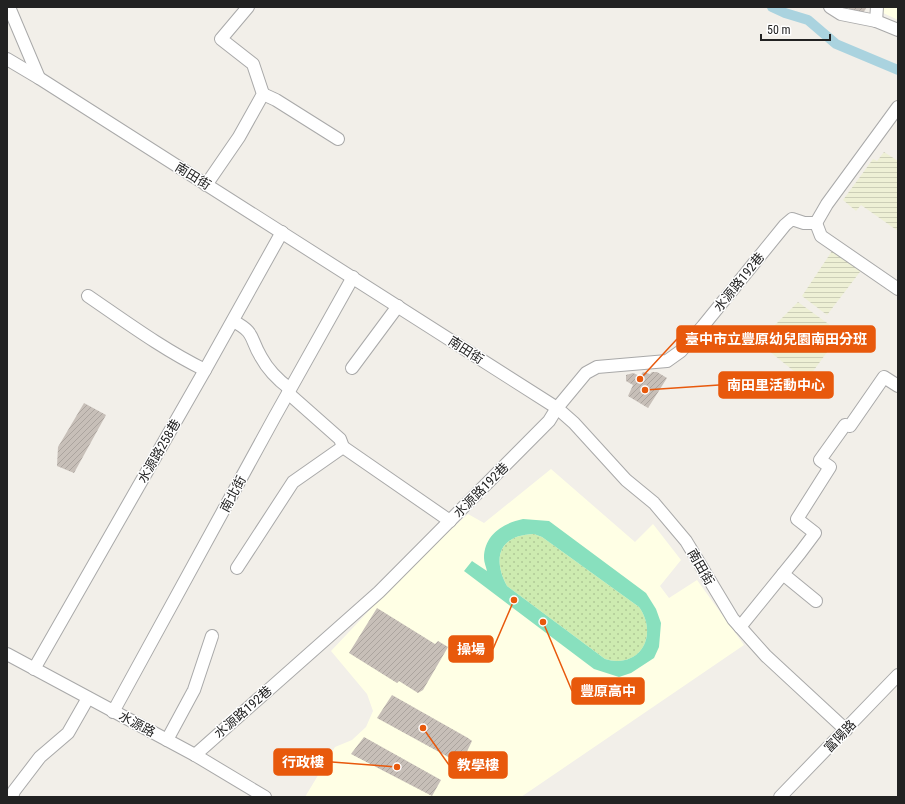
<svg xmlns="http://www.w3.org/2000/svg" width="905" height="804" font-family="'Roboto Condensed','Noto Sans TC',sans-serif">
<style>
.education{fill:#ffffe5}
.farmland{fill:url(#farmland-rules)}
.grass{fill:url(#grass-dots)}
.pitch{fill:#88e0be;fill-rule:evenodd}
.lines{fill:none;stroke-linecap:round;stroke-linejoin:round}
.canal{stroke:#aad3df;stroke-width:10}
.building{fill:url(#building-hatch)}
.minor-casing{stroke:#a9a9a9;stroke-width:14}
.minor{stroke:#fff;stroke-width:12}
.labels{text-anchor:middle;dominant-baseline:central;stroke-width:3;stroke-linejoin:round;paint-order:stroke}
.street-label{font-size:13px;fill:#222;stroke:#fff}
.leader{fill:none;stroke:#e8590c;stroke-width:1.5}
.callout-dot{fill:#e8590c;stroke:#fff;stroke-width:1.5}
.callout{fill:#e8590c;stroke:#e8590c;stroke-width:1.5}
.callout-label{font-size:14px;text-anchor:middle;font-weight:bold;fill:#fff}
</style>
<defs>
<pattern id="farmland-rules" width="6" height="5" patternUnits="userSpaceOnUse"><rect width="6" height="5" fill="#eef0d5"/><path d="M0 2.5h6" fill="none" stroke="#ccceb7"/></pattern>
<pattern id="grass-dots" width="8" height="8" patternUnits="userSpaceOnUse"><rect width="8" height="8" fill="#cdebb0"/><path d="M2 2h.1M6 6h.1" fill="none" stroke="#b0c997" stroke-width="1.8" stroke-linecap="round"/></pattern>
<pattern id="building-hatch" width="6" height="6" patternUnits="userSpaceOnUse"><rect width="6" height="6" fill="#c7bfb8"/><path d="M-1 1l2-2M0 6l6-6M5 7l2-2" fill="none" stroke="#aba49e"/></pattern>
</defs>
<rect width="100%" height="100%" fill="#f2efe9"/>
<!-- education -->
<g class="education">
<polygon points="884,7 898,7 898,20 881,12"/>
<polygon points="551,469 635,542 653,524 681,560 660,586 669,598 697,580 744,645 521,797 305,797 335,747 352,740 366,727 373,711 367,694 331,651 380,599 422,556 468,514 484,523"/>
</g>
<!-- farmland -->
<g class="farmland">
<polygon points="884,152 898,161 898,231 861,205 856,211 843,200 873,159 877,161"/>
<polygon points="834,248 863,268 827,315 802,296"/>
<polygon points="798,302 841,333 806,381 758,342"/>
</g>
<!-- grass -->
<path class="grass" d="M534 534 542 537 639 607C655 629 647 660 617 661 613 661 609 660 605 659L507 586C492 558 499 535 534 534Z"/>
<!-- pitch -->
<path class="pitch" d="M523 519 549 521 646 593 656 609 661 623 659 647 654 658 631 673 619 677 594 669 464 571 472 561 487 571C486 567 484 562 484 558 484 535 503 523 523 519ZM534 534 542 537 639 607C655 629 647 660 617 661 613 661 609 660 605 659L507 586C492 558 499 535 534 534Z"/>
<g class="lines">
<!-- canal -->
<polyline class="canal" points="772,7 785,13 808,20 836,44 898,70"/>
</g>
<!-- building -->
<g class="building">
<polygon points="847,7 867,7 861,16"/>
<polygon points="643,372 650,374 652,372 657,372 667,378 648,408 628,396 633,385 626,381 626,375 633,373 640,376"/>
<polygon points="84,403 106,415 74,473 57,466 58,447"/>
<polygon points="377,608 435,644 438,641 448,647 423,690 418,693 399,681 397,683 349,653"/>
<polygon points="392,695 468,738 472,741 461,764 377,718"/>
<polygon points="364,737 441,780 432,796 351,754"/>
</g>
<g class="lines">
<defs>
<g id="minor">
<polyline points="9,7 39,78"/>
<polyline points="830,7 841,14 876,21 898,30"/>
<polyline points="876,21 877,7"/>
<polyline points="7,59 39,78 557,408 574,423 626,480 654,503 686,541 733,619 766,656 846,730"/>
<polyline points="263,94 276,100 338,139"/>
<polyline points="206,185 239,137 263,94 253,64 221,39 248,7"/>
<polyline points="816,223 821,236 898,289"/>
<path d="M88 296C126 322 164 350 205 370"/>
<path d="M233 321C256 333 249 337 261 357 268 370 278 380 290 389"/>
<polyline points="352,368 398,306"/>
<polyline points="288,393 340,439 343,447"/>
<polyline points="237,568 293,482 343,447 450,521"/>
<polyline points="783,574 816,601"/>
<polyline points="740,627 800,553 815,533 797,519 830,467 820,460 845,425 850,426 884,377 898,386"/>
<polyline points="7,654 195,755 265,797"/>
<polyline points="34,669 205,370 282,232"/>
<polyline points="113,712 274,418 353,277"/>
<polyline points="167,740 194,690 212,636"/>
<polyline points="195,755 379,592 549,421 557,408 586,373 597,367 667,361 681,351 703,326 785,225 792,219 804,223 816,223 827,204 898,107"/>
<polyline points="12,797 14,791 40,757 68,733 88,698"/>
<polyline points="780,797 898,675"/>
</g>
</defs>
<!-- minor casing -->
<use href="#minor" class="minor-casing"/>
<!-- minor -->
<use href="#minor" class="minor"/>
</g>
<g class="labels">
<!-- street labels -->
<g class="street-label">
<text transform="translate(193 176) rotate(32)">南田街</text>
<text transform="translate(739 282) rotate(-51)">水源路192巷</text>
<text transform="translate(466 350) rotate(33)">南田街</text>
<text transform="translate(159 451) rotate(-60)">水源路258巷</text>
<text transform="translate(481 490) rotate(-45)">水源路192巷</text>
<text transform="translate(233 494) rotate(-62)">南北街</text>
<text transform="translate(701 567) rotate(60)">南田街</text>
<text transform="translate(243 712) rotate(-41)">水源路192巷</text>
<text transform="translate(137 724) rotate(28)">水源路</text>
<text transform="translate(840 736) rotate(-46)">富陽路</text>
</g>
</g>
<!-- callouts -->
<path class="leader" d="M640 379L677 339M645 390L719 385M514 600L493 649M543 622L572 691M397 767L332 762M423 728L449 765"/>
<g class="callout-dot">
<circle cx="640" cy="379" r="4"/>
<circle cx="645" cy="390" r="4"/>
<circle cx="514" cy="600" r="4"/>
<circle cx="543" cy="622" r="4"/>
<circle cx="397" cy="767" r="4"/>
<circle cx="423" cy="728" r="4"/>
</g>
<g class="callout">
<rect x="677" y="326" width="198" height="26" rx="4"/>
<rect x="719" y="372" width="114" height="26" rx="4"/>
<rect x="449" y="636" width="44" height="26" rx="4"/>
<rect x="572" y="678" width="72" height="26" rx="4"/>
<rect x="274" y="749" width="58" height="26" rx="4"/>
<rect x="449" y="752" width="58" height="26" rx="4"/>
</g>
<g class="callout-label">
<text x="776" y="344">臺中市立豐原幼兒園南田分班</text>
<text x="776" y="390">南田里活動中心</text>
<text x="471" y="654">操場</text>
<text x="608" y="696">豐原高中</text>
<text x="303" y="767">行政樓</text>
<text x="478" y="770">教學樓</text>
</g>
<!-- border -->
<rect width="905" height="804" fill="none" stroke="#222222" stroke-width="16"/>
<!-- scale -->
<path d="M761 34v6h69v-6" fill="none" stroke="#222222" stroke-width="2"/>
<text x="767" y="34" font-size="12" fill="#222222" stroke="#ffffff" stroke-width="3" paint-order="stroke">50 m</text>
</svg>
